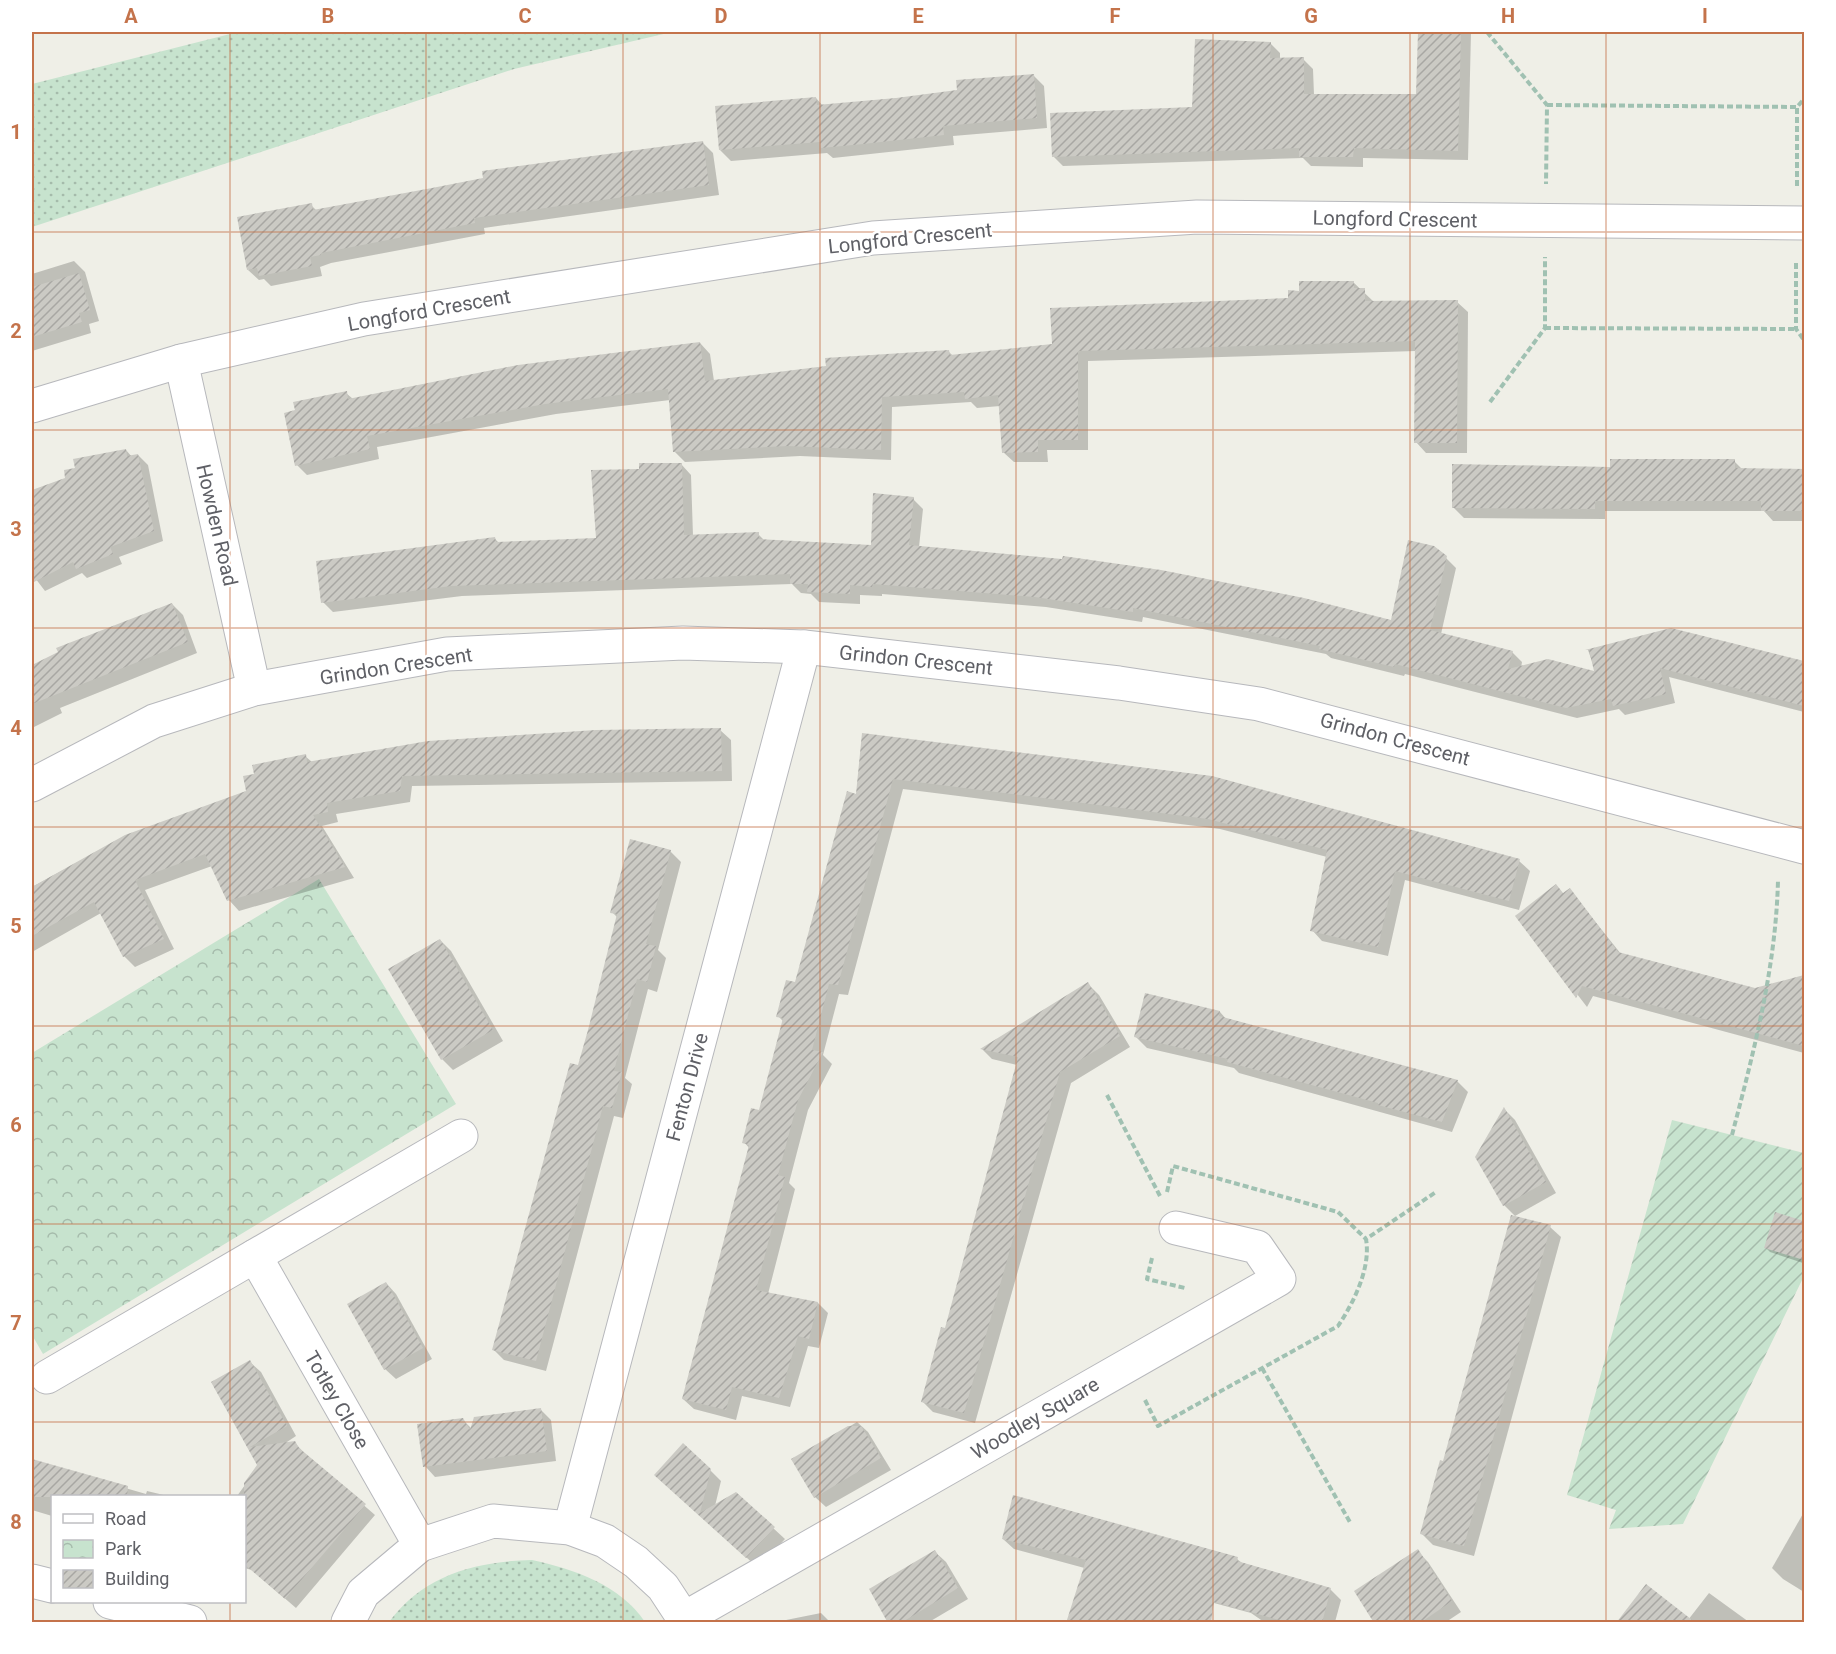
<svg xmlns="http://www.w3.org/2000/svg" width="1836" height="1654" font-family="Roboto,sans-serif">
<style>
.grass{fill:url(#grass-dots)}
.park{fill:url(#park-crowns)}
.garden{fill:url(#garden-furrows)}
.shadow{fill:#0003}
.building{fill:url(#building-hatch)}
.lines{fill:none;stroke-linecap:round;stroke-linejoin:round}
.minor-casing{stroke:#b7b8bc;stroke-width:35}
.path{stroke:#a0c1b2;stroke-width:4;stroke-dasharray:6 3;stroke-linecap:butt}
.minor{stroke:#fff;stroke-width:33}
.grid{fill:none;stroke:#c4734b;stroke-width:1.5;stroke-opacity:0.55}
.labels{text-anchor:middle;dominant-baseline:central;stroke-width:5;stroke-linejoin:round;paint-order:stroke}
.street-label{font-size:20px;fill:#5f6066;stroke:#fff}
.neatline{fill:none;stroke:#c4734b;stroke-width:2}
.grid-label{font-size:20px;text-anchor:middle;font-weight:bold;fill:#c4734b}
</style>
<defs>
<pattern id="grass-dots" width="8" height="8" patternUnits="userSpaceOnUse" patternTransform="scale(1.5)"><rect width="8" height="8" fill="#c7e3ce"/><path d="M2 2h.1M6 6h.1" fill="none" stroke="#a5bbab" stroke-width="1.8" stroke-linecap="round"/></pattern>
<pattern id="park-crowns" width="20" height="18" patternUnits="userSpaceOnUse" patternTransform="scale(1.5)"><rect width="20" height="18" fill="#c7e3ce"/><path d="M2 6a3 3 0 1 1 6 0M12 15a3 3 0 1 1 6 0" fill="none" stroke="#a5bbab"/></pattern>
<pattern id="garden-furrows" width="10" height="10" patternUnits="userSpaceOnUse" patternTransform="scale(1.5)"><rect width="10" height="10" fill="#c7e3ce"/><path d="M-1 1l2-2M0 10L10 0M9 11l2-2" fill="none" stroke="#a5bbab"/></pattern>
<pattern id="building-hatch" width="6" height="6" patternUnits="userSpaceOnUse" patternTransform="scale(1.5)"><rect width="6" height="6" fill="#cbcac4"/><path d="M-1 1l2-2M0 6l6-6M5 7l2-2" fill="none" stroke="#a8a7a3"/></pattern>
</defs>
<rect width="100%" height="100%" fill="#efefe7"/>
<!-- grass -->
<g class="grass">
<polygon points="238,32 672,32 514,69 32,227 32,84"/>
<path d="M532 1560C574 1569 620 1585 645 1622H389C423 1575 477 1561 532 1560Z"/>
</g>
<!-- park -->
<polygon class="park" points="319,879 456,1104 43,1354 32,1335 32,1053"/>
<!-- garden -->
<polygon class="garden" points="1672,1120 1804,1153 1804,1276 1683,1524 1609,1529 1616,1510 1567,1495"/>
<!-- shadow -->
<g class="shadow">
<polygon points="1419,32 1471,32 1468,160 1363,158 1363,167 1311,166 1303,158 1063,166 1053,156 1194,108 1270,43 1280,53 1280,59 1303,59 1313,69 1314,95 1418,95"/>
<polygon points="1033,75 1044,86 1047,128 953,136 954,145 833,158 827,153 731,161 720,150 816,98 823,106 958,92"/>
<polygon points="702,142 713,153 719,195 484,228 485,234 331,263 320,267 322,276 271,286 264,279 259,280 248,270 311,205 317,211"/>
<polygon points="74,261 85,272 99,321 89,324 91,333 32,351 32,274"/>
<polygon points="1353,282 1374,302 1457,302 1468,312 1467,453 1426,453 1416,442 1416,351 1088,361 1088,450 1047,450 1048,462 1014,462 1003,452 1000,406 977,408 971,402 892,407 891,460 800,456 685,462 674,451 670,400 556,414 377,447 379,459 307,475 297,465 346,393 353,399 700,343 710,354 714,381 949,352 953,356 1053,346 1290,300 1301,292"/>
<polygon points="126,450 132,457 138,455 148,465 163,541 119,557 122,564 87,578 82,573 45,591 32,574 32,491 67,479"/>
<polygon points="1734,461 1743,470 1804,470 1804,521 1773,521 1764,511 1605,511 1605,519 1464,518 1453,507 1612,468"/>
<polygon points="681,464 691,475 693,536 758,534 765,541 872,546 913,499 923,509 919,547 1392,622 1446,558 1456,568 1441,634 1512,652 1522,662 1521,668 1596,673 1588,650 1671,629 1804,663 1804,712 1669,677 1675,703 1625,715 1619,709 1577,718 1405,674 1404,676 1331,658 1326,654 1143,617 1142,622 1046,607 882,594 882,596 860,595 860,604 819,602 811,594 801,593 792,584 462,596 333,612 323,602 495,539 499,543 598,539 641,470"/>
<polygon points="172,604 183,615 197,653 60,708 62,713 32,728 32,667"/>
<polygon points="720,730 731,740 732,781 412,786 410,802 336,814 338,822 322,826 354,878 239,911 229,900 212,866 145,890 174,949 135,967 124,956 101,913 32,952 32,887 126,836 248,792 305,756 312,762"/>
<polygon points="864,735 1519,861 1530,871 1519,910 1405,880 1388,956 1322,941 1312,930 1327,857 1220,829 903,789 848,995 839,994 823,1055 832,1064 808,1110 789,1183 795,1189 768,1294 818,1303 828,1313 819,1348 808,1346 790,1407 742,1396 736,1420 694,1409 683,1399 750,1149 744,1142 760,1112 784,1022 778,1016 796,984 857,796"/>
<polygon points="670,851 681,862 658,950 666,958 657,992 648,989 625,1078 632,1084 623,1118 614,1116 546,1371 504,1360 493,1349 579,1067 618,918 612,912"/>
<polygon points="1570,890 1621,954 1755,990 1804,977 1804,1053 1593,996 1587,1007 1517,916"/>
<polygon points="440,940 451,951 503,1041 453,1070 442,1059"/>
<polygon points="1088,984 1099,995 1130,1047 1071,1083 975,1423 933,1412 922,1401 946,1330 1017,1065 992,1059 982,1049"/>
<polygon points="1220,1012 1227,1020 1457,1081 1468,1092 1452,1132 1239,1073 1234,1068 1147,1048 1136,1037"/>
<polygon points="1505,1110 1515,1120 1556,1193 1515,1216 1504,1205"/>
<polygon points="1776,1214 1804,1223 1803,1263 1770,1252 1765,1247"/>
<polygon points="1550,1227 1561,1237 1474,1556 1433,1545 1422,1534 1445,1463"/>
<polygon points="386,1283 396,1294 432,1359 396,1379 385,1369"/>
<polygon points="250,1362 261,1372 296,1436 284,1444 294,1442 308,1457 375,1515 296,1608 252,1570 244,1568 244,1496 237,1496 259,1466 213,1382"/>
<polygon points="541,1410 551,1420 556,1461 435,1477 425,1466 463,1420 472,1429"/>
<polygon points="857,1422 868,1432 891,1470 826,1507 815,1497 793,1460"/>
<polygon points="32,1461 146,1494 147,1491 168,1496 52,1496 52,1516 32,1510"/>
<polygon points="710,1470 721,1481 715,1506 736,1494 785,1539 758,1568 667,1485"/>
<polygon points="1804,1512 1804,1592 1783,1579 1772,1568"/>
<polygon points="1003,1539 1237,1559 1242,1563 1330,1589 1341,1600 1335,1622 1264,1622 1251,1613 1014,1549"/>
<polygon points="1417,1551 1428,1562 1461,1612 1446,1622 1376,1622"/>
<polygon points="935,1552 946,1562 968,1599 929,1622 890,1622"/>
<polygon points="1709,1593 1749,1622 1618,1622 1688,1620"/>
<polygon points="821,1613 830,1622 781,1622 781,1621"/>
</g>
<!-- building -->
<g class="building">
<polygon points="1418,32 1461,32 1458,151 1354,148 1353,157 1299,157 1299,148 1052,157 1050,113 1192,107 1195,39 1271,42 1270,58 1304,57 1304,94 1416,94"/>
<polygon points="1034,74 1037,118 943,126 944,135 863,144 821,148 820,142 719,150 715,106 816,97 817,105 896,98 957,90 956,80"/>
<polygon points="703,141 709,185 474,218 475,223 321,253 321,255 310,257 312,266 259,276 257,268 247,270 237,217 312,203 313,210 432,188 483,178 482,171"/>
<polygon points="79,273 90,310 79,313 82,322 32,337 32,287"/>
<polygon points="1299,281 1354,281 1354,288 1365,288 1365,301 1458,300 1457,443 1414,443 1415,341 1078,351 1078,440 1038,440 1038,452 1002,453 998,395 965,399 964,392 882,397 881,450 788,446 673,452 668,389 545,404 367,436 370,449 295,466 284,413 295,410 293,402 347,391 348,399 518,365 700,342 705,381 826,366 825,358 949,350 950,355 1052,344 1050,308 1288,298 1288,290 1299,291"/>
<polygon points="126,449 127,456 138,454 154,531 110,547 113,554 76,569 73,562 32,583 32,490 65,478 64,470 75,468 73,459"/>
<polygon points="1610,459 1735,459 1735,468 1804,469 1804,511 1761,511 1761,501 1595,501 1595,509 1452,508 1452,464 1610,467"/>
<polygon points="639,463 682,463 684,535 759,532 759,539 871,545 873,493 914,497 909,545 1062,559 1063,556 1161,570 1304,598 1391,620 1408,540 1434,546 1447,556 1430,630 1513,651 1508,669 1548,659 1594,671 1589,650 1585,650 1671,628 1804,661 1804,706 1660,668 1666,694 1613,706 1611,699 1566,708 1395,664 1394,667 1319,649 1320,646 1133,608 1133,612 1035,597 873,584 872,587 850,585 850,594 807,592 808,584 790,584 790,574 451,586 321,603 316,561 495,537 496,542 596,538 591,470 639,469"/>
<polygon points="172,603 188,642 32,704 32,665 58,652 56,648"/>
<polygon points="721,728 722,771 402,776 400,791 327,803 328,812 313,815 345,867 227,901 205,854 135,880 164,939 123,957 94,902 32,936 32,887 125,835 246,791 243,776 254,774 252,765 306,754 307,762 428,741 596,730"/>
<polygon points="862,733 1212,776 1520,859 1509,901 1395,871 1378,947 1310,931 1327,850 1208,819 893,779 838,985 829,984 812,1050 823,1052 798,1100 778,1175 785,1177 756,1290 818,1302 809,1339 798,1336 779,1398 732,1387 726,1410 682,1399 749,1145 742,1143 751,1108 759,1110 783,1018 776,1017 786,980 795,982 847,791 856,794"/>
<polygon points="630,839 671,850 646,944 656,946 647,982 637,979 614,1071 622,1072 612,1108 603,1106 536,1361 492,1350 570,1063 578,1065 588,1030 617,914 610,913"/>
<polygon points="1556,884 1563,893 1570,888 1618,952 1755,988 1804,975 1804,1046 1582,986 1576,998 1515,916"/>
<polygon points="440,939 493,1030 441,1060 388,969"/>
<polygon points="1088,982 1120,1036 1060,1072 964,1413 921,1402 941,1327 945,1328 1018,1057 980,1049"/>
<polygon points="1145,993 1220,1011 1219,1016 1458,1080 1442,1122 1378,1105 1378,1103 1227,1062 1228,1059 1134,1037"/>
<polygon points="1504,1107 1546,1182 1503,1206 1475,1157"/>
<polygon points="1775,1212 1804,1221 1804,1260 1764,1248"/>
<polygon points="1511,1215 1551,1225 1464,1546 1420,1534 1440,1460 1443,1461"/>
<polygon points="386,1282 423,1348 384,1370 347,1304"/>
<polygon points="250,1360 287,1426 250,1447 295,1441 299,1448 366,1504 285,1599 244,1564 244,1483 257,1465 211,1382"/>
<polygon points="541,1408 547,1451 423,1467 417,1424 463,1418 470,1430 474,1417"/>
<polygon points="848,1426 861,1426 881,1458 814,1498 791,1459"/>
<polygon points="683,1443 711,1469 700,1513 736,1492 775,1527 746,1558 654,1475"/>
<polygon points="32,1459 128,1486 127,1497 32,1497"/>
<polygon points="1013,1495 1238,1557 1237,1561 1331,1588 1322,1623 1290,1623 1214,1602 1211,1623 1066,1623 1086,1560 1002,1539"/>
<polygon points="1418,1549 1452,1601 1420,1623 1374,1623 1354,1591"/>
<polygon points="935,1550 958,1588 901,1623 888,1623 869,1589"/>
<polygon points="1646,1584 1696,1623 1616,1623"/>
</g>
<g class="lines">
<defs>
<g id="minor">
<polyline points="181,361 254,689"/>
<polyline points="32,406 181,361 364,319 873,238 1197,217 1804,223"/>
<polyline points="32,785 154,721 254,689 447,654 683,643 804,647 1119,683 1259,704 1804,847"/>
<polyline points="255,1256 420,1545"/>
<polyline points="47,1377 461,1136"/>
<polyline points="570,1528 804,647"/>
<polyline points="32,1581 52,1586"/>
<polyline points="110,1602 190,1622"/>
<polyline points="685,1618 1279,1279 1257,1247 1176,1228"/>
<polyline points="348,1622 363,1593 420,1545 493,1521 570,1528 605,1541 636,1562 663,1587 686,1622"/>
</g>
</defs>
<!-- minor casing -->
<use href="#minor" class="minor-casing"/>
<!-- path -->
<g class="path">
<polyline points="1487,32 1547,105 1546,184"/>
<polyline points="1547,105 1797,107 1804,99"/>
<polyline points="1797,186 1797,107"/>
<polyline points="1796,263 1796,329 1804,340"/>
<polyline points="1545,328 1796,329"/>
<polyline points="1490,402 1545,328 1545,257"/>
<polyline points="1107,1095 1160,1196"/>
<path d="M1732 1135C1754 1051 1776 967 1778 880"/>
<polyline points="1167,1192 1173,1166 1338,1212 1366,1239"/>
<polyline points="1152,1258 1147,1279 1185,1288"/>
<polyline points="1262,1368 1351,1524"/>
<path d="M1145 1400 1158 1426 1338 1326C1354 1302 1371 1268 1366 1239L1436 1192"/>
</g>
<!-- minor -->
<use href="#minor" class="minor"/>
</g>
<!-- grid -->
<path class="grid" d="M230 32V1496M426 32V1622M623 32V1622M820 32V1622M1016 32V1622M1213 32V1622M1410 32V1622M1606 32V1622M32 232H1804M32 430H1804M32 628H1804M32 827H1804M32 1026H1804M32 1224H1804M32 1422H1804M230 1602V1622"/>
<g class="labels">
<!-- street labels -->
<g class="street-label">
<text transform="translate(1395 219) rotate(1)">Longford Crescent</text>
<text transform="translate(910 238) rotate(-6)">Longford Crescent</text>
<text transform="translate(429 310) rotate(-10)">Longford Crescent</text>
<text transform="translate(217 525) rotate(77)">Howden Road</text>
<text transform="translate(916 660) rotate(6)">Grindon Crescent</text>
<text transform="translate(396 666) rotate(-9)">Grindon Crescent</text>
<text transform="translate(1395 739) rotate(15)">Grindon Crescent</text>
<text transform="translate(687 1087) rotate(-75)">Fenton Drive</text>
<text transform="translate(337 1400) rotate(60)">Totley Close</text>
<text transform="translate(1035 1418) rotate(-30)">Woodley Square</text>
</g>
</g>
<!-- border -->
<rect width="1836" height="1654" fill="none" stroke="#ffffff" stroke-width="66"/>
<!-- legend -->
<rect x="51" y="1495" width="195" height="108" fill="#ffffff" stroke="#bfbfc2" stroke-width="1.5"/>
<rect x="63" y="1514" width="30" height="9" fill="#ffffff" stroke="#bfbfc2" stroke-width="1.5"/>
<text x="105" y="1525" font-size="18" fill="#5f6066">Road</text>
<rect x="63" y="1540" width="30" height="18" fill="url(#park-crowns)" stroke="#bfbfc2" stroke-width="1.5"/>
<text x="105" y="1555" font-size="18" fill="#5f6066">Park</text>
<rect x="63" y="1570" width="30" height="18" fill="url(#building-hatch)" stroke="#bfbfc2" stroke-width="1.5"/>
<text x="105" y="1585" font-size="18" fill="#5f6066">Building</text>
<rect x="33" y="33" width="1770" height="1588" class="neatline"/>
<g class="grid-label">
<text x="131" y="23">A</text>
<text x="328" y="23">B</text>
<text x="525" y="23">C</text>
<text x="721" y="23">D</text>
<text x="918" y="23">E</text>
<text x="1115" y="23">F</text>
<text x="1311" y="23">G</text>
<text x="1508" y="23">H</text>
<text x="1705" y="23">I</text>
<text x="16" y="139">1</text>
<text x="16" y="338">2</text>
<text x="16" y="536">3</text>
<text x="16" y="735">4</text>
<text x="16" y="933">5</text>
<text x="16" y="1132">6</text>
<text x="16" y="1330">7</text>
<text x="16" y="1529">8</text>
</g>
</svg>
